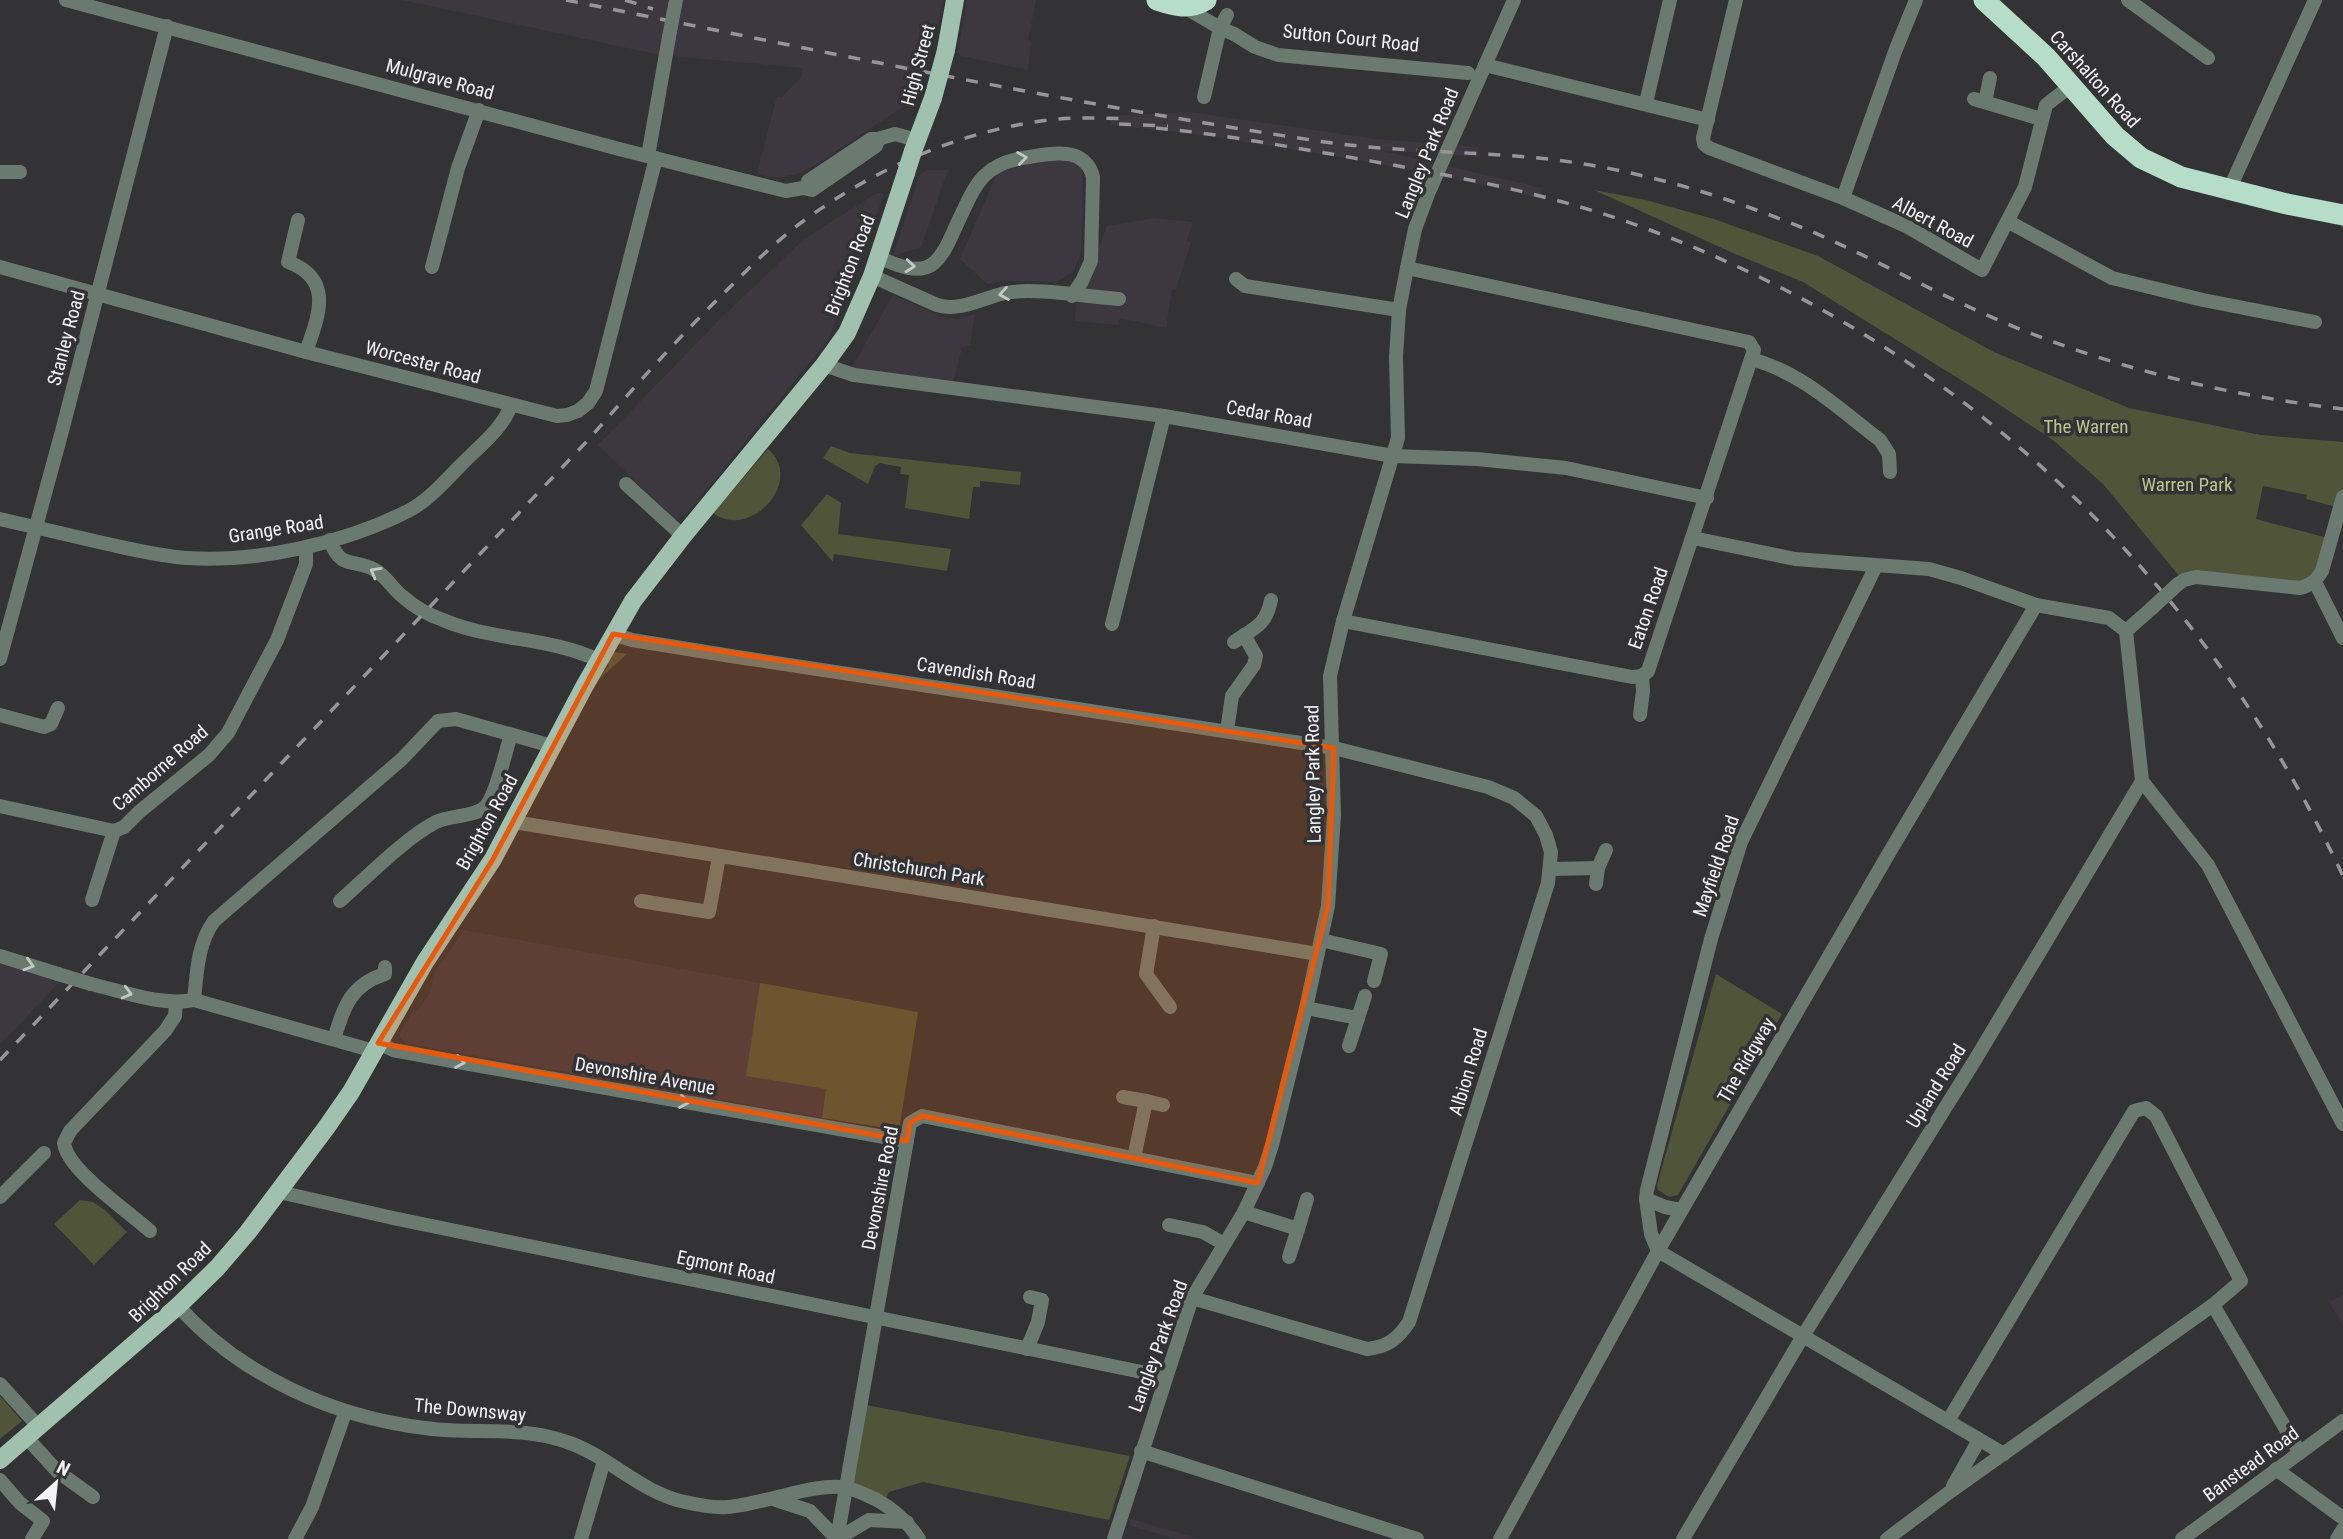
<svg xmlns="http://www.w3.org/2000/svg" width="2343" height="1539" font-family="'Roboto Condensed',sans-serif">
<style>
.built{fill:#3d3840}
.green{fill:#505439}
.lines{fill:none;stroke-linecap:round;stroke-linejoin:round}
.minor{stroke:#6a7a71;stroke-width:14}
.major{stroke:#a1c1af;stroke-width:18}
.highway{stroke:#b6ddc8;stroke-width:21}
.rail{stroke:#969597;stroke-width:3.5;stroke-dasharray:12 12;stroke-linecap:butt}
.minor-bridge{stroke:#6a7a71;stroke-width:14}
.major-bridge{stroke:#a1c1af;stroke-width:18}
.oneway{stroke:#c3c8c6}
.marked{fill:#e8590c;fill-opacity:0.2;stroke:#e8590c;stroke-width:5;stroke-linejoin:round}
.labels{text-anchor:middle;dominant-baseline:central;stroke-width:7;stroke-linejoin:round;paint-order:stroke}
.street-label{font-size:19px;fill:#f3f2f4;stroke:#333234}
.park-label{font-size:19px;fill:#bdc68a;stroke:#333234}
</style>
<rect width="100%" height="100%" fill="#333234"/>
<!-- built -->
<g class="built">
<polygon points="402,0 667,0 669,2 682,0 943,0 935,43 919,96 814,166 803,172 783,177 769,177 757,173 777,96 782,97 802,76 803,68 660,55"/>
<polygon points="967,0 1036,0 1028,40 1031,41 1028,70 961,56 958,53"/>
<polygon points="1190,112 1376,139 1479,147 1480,157 1379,150 1542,188 1540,198 1417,171 1340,157 1193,134 1110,125 1111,116"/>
<polygon points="1066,158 1082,167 1083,209 1081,254 1075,267 1070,274 1056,282 1003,281 987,284 960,259 999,169"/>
<polygon points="927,170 948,170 921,247 893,256 920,174"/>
<polygon points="877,193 884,194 855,275 828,340 686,515 675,520 598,445 723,316 804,239"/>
<polygon points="1153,218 1193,222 1187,240 1191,242 1176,289 1172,290 1166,328 1120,318 1119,325 1075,321 1076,305 1089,280 1094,259 1107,226"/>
<polygon points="893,295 942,317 957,319 975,314 970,345 962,348 952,387 855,372 852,367"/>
<polygon points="464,930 843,998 822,1118 405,1043 400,1037 400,1034 410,1016 420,1008 431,991 435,972"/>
<polygon points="0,963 61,980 0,1045"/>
<polygon points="2343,1294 2343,1326 2329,1302"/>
<polygon points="1131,1519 1199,1539 1176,1539 1129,1525"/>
</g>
<!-- green -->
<g class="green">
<polygon points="1594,190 1646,200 1714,219 1818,256 1994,352 2129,408 2261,435 2343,442 2343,497 2340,508 2306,499 2307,495 2263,486 2256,519 2332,539 2307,585 2180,577 2103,484 2054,441 1982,393 1803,282 1733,253"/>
<polygon points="831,446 850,453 1021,472 1020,485 980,481 980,487 973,487 969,519 905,508 909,475 900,474 901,467 880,463 875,466 868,484 823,458"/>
<path d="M768 449C805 480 751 541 713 513Z"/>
<polygon points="827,494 841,503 838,534 951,549 947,571 834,554 833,562 801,525"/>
<polygon points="615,652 627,654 597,681 609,665 607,663 613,653"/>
<polygon points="1716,974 1782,1014 1678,1195 1669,1197 1658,1190 1657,1185"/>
<polygon points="760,983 918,1012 899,1130 822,1118 826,1089 746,1076"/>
<polygon points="80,1200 93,1202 105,1210 127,1232 94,1265 54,1224"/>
<polygon points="0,1396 22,1421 0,1439"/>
<polygon points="861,1404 1130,1456 1109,1520 923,1482 889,1492 883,1504 846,1487"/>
</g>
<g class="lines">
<!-- minor -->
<g class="minor">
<polyline points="66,0 619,149 786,191 803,188 812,190 876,146 878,139"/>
<polyline points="1736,0 1703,138 1704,144 1709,148 1843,198 1906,226 1982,270 2025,187 2046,105 2072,85"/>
<polyline points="2128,0 2208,58"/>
<polyline points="1184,7 1220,28 1234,34 1255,47 1278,55 1468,73"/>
<polyline points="1485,65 1708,120"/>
<polyline points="1204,97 1220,28 1227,15"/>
<polyline points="1974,99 2041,119"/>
<polyline points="1985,102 1990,78"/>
<polyline points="1646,103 1670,0"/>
<polyline points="648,156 669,37"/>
<polyline points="0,172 20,172"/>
<polyline points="808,181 871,139 878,139 895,134 917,140"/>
<polyline points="2229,190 2315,0"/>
<polyline points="1843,198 1896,49 1916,0"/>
<path d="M298 220 288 262C335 279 318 317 306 352"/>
<polyline points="2009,222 2112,278 2203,300 2315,322"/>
<path d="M878 257C894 264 918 276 934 263 945 253 950 239 956 226 975 186 981 163 1029 157 1041 155 1054 152 1067 154 1080 155 1090 164 1093 177L1091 261 1082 281 1072 296"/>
<polyline points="0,267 306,352 557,416 567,415 578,411 588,403 596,391 656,158"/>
<polyline points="432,267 458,168 479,110"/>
<path d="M872 276 937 305C960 312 983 298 1005 293 1034 287 1088 297 1119 299"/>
<polyline points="1236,279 1245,286 1399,310"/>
<path d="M1751 359C1801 372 1839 409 1880 440L1889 454 1890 472"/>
<polyline points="824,365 854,375 1164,416 1393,456 1477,459 1566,468 1707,498"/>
<polyline points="626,484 683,536"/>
<path d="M0 519C34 527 69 535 103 543 131 549 159 556 187 558 257 563 345 543 408 511 428 501 445 481 460 466 477 448 503 429 511 405"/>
<polyline points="1693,538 1795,559 1929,569 1961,578 2036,605 2109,618 2126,631"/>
<path d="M330 540C340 570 353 558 375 570 386 576 392 588 402 596 413 606 429 615 443 620 492 641 550 637 598 660"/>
<polyline points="2315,582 2343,638"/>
<path d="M2178 584 2184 580 2196 577 2300 588C2311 585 2316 581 2322 571L2343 497"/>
<polyline points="1343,621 1632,677 1642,676 1648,671 1754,350 1749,342 1407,268"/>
<polyline points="1112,624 1164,416"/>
<polyline points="2126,631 2152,608"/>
<path d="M613 634 632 640 731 656 1334 748 1488 787 1514 798 1536 816 1546 835 1551 852 1548 883 1409 1322C1398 1339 1387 1347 1367 1349L1192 1298"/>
<path d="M1234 642C1254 628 1266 626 1271 600"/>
<polyline points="0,659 62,431 167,26"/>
<polyline points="0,715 44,727 51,724 58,708"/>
<polyline points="1640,715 1643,691 1642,676"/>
<polyline points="1227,731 1232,696 1254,665 1256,656 1244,635"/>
<polyline points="2142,781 2208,865 2343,1124"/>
<polyline points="0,806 114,831 124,827 139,812 209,755 228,733 277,640 306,564 306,547"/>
<polyline points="514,822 1318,954"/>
<polyline points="1598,868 1606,850"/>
<polyline points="1551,869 1598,868 1596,884"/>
<polyline points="92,900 114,831"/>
<path d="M340 901C367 877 405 838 436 822 450 815 477 817 486 806 497 793 505 752 511 735"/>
<polyline points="641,901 709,912 719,857"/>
<polyline points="1154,926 1146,974 1170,1007"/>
<polyline points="1321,940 1381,954 1374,981"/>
<polyline points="0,956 58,974"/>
<path d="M91 984C125 992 159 1006 194 1000L374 1051"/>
<path d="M194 1000C197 973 197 945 214 921L402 759 438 721 456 719 552 746"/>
<polyline points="1306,1008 1358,1018 1349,1046"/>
<polyline points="1358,1018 1365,996"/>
<path d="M334 1039C344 1007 350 985 385 974V967"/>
<polyline points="378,1043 393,1050 452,1061 907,1141"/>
<polyline points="1123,1097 1146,1101"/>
<polyline points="1134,1158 1146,1101 1163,1105"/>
<polyline points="279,1192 393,1218 1166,1377"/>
<polyline points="0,1197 44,1153"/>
<polyline points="1646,1199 1651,1234 1658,1251 2004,1454"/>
<polyline points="1681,1210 1665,1207 1646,1199 1647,1190 1711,939 1741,842 1876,566"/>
<polyline points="1244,1212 1298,1229 1307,1199"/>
<polyline points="1169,1225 1203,1232 1224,1244"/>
<path d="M150 1231C129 1212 67 1170 64 1143L70 1131 165 1031 175 1016 176 1003"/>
<polyline points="1289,1257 1298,1229"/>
<path d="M178 1306C241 1376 333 1417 425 1428 473 1435 520 1425 567 1442 609 1456 641 1493 685 1502 698 1505 714 1508 727 1507 762 1505 817 1481 847 1488 857 1490 868 1496 877 1500 895 1510 908 1522 919 1539"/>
<polyline points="1027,1349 1038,1322 1042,1300 1030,1297"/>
<polyline points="0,1384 39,1427"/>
<polyline points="1948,1421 2134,1111 2146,1108 2156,1116 2241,1281 2213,1305 2300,1453"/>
<polyline points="27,1438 57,1471 93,1497"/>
<polyline points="1141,1451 1417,1539"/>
<polyline points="2276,1469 2343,1518"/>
<polyline points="0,1480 20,1503 43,1521 32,1539"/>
<polyline points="1953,1486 1979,1440"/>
<polyline points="776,1500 810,1511 837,1539"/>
<polyline points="295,1539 312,1507 345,1413"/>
<polyline points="581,1539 604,1461"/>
<polyline points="837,1539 910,1123 922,1116 1258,1183"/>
<polyline points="837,1539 869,1520 907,1522"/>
<polyline points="1114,1539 1192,1298 1244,1212 1265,1167 1272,1145 1306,1008 1328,906 1334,815 1330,676 1343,621 1398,438 1396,357 1399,310 1407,268 1415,229 1428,194 1514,0"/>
<polyline points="1500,1539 1658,1251 1889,853 2036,605"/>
<polyline points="1683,1539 1803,1336 1975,1060 2142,781 2126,631"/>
<polyline points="1887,1539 1951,1491 2213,1305"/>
<polyline points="2182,1539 2343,1421"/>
<polyline points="2337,1539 2343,1529"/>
</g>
<!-- major -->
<g class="major">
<polyline points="946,50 955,0"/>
<polyline points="913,151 933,98"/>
<polyline points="0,1460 178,1306 217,1268 248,1232 326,1128 351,1092 425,962 493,859 584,687 633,601 683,536 824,365 847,333 872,276 906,173"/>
</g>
<!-- highway -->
<g class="highway">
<path d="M1157 0C1175 6 1189 10 1206 0"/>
<polyline points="1984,0 2046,57 2115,136 2141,158 2181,177 2287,204 2343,215"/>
</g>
<!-- rail -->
<g class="rail">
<path d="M566 0C816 50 1065 103 1318 141 1378 150 1440 151 1501 155 1554 158 1605 166 1656 179 1709 192 1762 211 1813 232 1883 263 1950 301 2022 330 2125 371 2233 396 2343 409"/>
<polyline points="625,0 653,9"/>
<polyline points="1119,124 1168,126"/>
<path d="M1156 128C1222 134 1289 147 1354 158 1454 176 1554 194 1650 230 1962 347 2202 576 2343 876"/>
<path d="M0 1060 590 438C634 387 679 337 727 290 751 266 775 242 802 222 874 169 959 131 1049 120 1075 117 1102 118 1129 119"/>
</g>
<!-- minor-bridge -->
<g class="minor-bridge">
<polyline points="669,37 676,0"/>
<polyline points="2152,608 2178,584"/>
<polyline points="58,974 91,984"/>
</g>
<!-- major-bridge -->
<g class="major-bridge">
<polyline points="933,98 946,50"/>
<polyline points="906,173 913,151"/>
</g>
</g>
<!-- one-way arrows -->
<defs><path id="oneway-chevron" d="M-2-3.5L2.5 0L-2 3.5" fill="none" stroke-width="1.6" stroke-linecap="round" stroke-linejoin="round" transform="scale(1.75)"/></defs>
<g class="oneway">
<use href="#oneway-chevron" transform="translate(1022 158) rotate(-8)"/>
<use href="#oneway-chevron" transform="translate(910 266) rotate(5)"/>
<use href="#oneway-chevron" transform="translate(1004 294) rotate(170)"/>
<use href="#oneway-chevron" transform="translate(375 572) rotate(-150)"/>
<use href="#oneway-chevron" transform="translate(29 965) rotate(17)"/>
<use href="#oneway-chevron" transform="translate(127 993) rotate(15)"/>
<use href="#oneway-chevron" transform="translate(460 1062) rotate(10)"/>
<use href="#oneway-chevron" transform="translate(684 1102) rotate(10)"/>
</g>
<!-- marked area -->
<path class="marked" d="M613 634 1334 748 1328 906 1258 1183 922 1116 910 1123 907 1141 378 1043 493 859Z"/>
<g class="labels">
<!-- street labels -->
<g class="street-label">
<text transform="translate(1351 38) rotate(6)">Sutton Court Road</text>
<text transform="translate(918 65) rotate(-75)">High Street</text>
<text transform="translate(440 79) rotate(15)">Mulgrave Road</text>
<text transform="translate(2095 79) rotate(48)">Carshalton Road</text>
<text transform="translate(1427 153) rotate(-68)">Langley Park Road</text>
<text transform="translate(1933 222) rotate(28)">Albert Road</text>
<text transform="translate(850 265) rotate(-69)">Brighton Road</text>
<text transform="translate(66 338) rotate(-75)">Stanley Road</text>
<text transform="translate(423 362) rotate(15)">Worcester Road</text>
<text transform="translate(1269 414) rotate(10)">Cedar Road</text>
<text transform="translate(276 529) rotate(-9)">Grange Road</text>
<text transform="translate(1648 608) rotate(-71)">Eaton Road</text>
<text transform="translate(976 673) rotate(9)">Cavendish Road</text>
<text transform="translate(160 768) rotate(-41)">Camborne Road</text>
<text transform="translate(1313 774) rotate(-91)">Langley Park Road</text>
<text transform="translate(487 822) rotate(-61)">Brighton Road</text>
<text transform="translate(1716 866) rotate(-71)">Mayfield Road</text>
<text transform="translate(919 869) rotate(9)">Christchurch Park</text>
<text transform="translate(1746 1060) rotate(-60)">The Ridgway</text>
<text transform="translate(1468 1072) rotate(-73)">Albion Road</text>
<text transform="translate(645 1076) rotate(10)">Devonshire Avenue</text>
<text transform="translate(1936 1086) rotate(-58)">Upland Road</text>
<text transform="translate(880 1188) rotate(-79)">Devonshire Road</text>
<text transform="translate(726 1267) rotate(12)">Egmont Road</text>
<text transform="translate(170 1282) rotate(-44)">Brighton Road</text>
<text transform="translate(1158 1346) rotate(-70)">Langley Park Road</text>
<text transform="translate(470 1410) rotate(5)">The Downsway</text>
<text transform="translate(2251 1464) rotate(-36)">Banstead Road</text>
</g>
<!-- park labels -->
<g class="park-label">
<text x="2086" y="426">The Warren</text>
<text x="2187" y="484">Warren Park</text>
</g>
</g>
<!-- north arrow -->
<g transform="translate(56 1483) rotate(27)" stroke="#333234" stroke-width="5" paint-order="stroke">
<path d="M0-5L12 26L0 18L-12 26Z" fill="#f3f2f4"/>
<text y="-10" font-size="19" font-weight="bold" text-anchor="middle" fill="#f3f2f4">N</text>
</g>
</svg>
